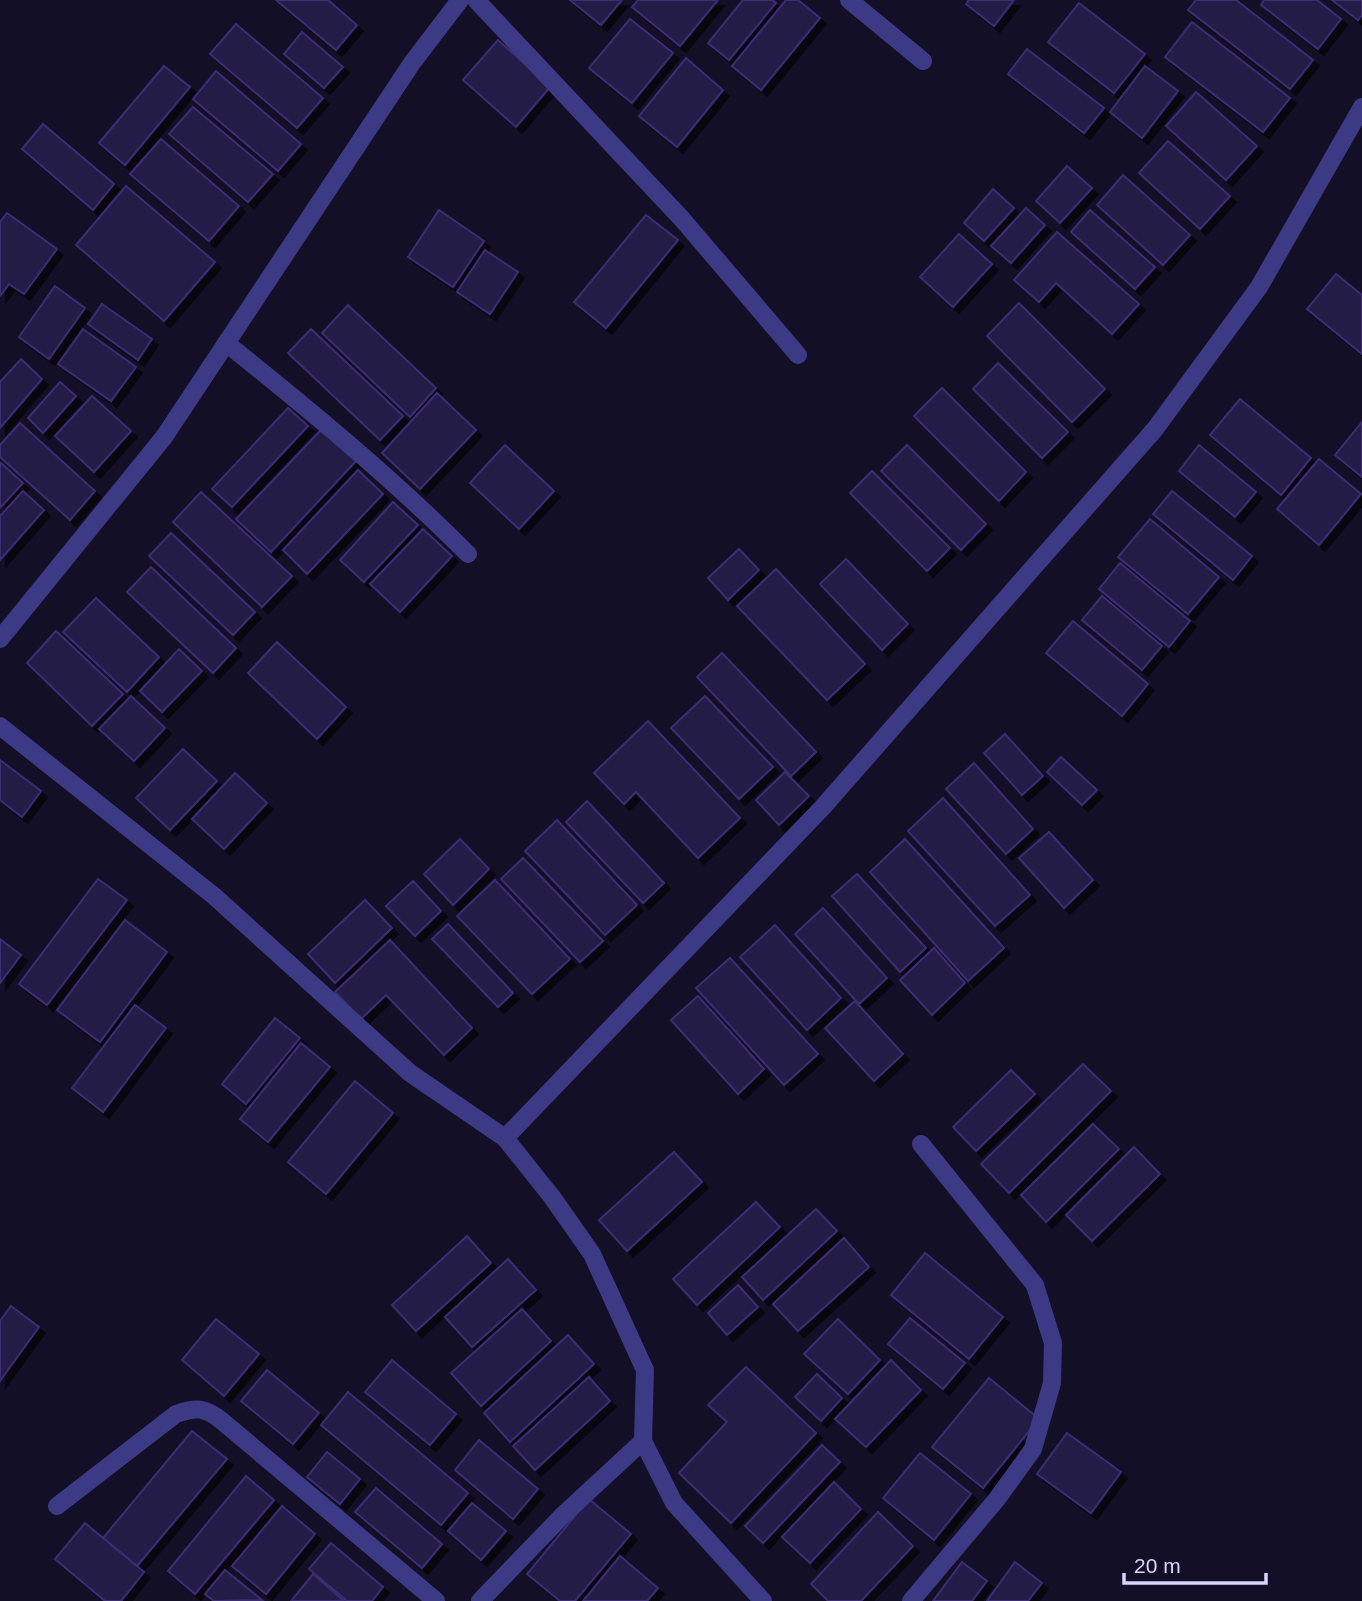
<svg xmlns="http://www.w3.org/2000/svg" width="1362" height="1601" font-family="Arial,sans-serif">
<style>
.building{fill:#241b47;stroke:#3b2d73;stroke-width:2;filter:url(#shadow)}
.lines{fill:none;stroke-linecap:round;stroke-linejoin:round}
.minor{stroke:#3d3a85;stroke-width:18}
</style>
<defs>
<filter id="shadow"><feDropShadow dx="6" dy="6" stdDeviation="0" flood-color="#0009"/></filter>
</defs>
<rect width="100%" height="100%" fill="#130f26"/>
<!-- building -->
<g class="building">
<polygon points="276,0 328,0 357,25 336,50"/>
<polygon points="570,0 622,0 601,25"/>
<polygon points="638,0 718,0 680,46 632,7"/>
<polygon points="743,0 772,0 776,3 729,60 708,43"/>
<polygon points="786,0 798,0 820,18 761,90 732,66"/>
<polygon points="969,0 1014,0 994,26 966,4"/>
<polygon points="1196,0 1236,0 1313,60 1290,89 1188,10"/>
<polygon points="1264,0 1317,0 1341,19 1318,49 1261,5"/>
<polygon points="1332,0 1362,0 1362,15 1358,20"/>
<polygon points="1079,3 1145,54 1114,93 1048,42"/>
<polygon points="630,19 673,53 632,103 589,68"/>
<polygon points="1192,22 1290,98 1263,132 1165,57"/>
<polygon points="236,24 323,98 297,128 210,54"/>
<polygon points="302,32 343,67 324,88 284,54"/>
<polygon points="498,40 550,87 516,127 463,80"/>
<polygon points="1027,49 1104,108 1084,133 1008,74"/>
<polygon points="686,58 723,90 677,147 639,116"/>
<polygon points="164,66 190,87 125,165 99,143"/>
<polygon points="1145,66 1178,91 1142,138 1110,112"/>
<polygon points="216,71 301,144 278,171 193,99"/>
<polygon points="1196,92 1257,146 1226,180 1166,126"/>
<polygon points="193,107 273,174 248,202 169,134"/>
<polygon points="43,124 114,184 93,210 22,149"/>
<polygon points="161,139 239,206 209,241 130,174"/>
<polygon points="1168,141 1230,196 1200,229 1139,173"/>
<polygon points="1067,166 1092,188 1060,223 1036,201"/>
<polygon points="1123,175 1190,235 1163,265 1097,205"/>
<polygon points="126,186 215,262 164,321 76,245"/>
<polygon points="993,189 1014,208 984,241 964,223"/>
<polygon points="1026,208 1045,225 1011,263 991,246"/>
<polygon points="439,210 484,241 453,287 408,257"/>
<polygon points="1090,210 1155,267 1135,289 1071,232"/>
<polygon points="7,213 57,249 24,294 9,284 0,296 0,222"/>
<polygon points="646,215 678,240 606,328 574,302"/>
<polygon points="1057,232 1139,304 1112,334 1056,283 1039,302 1014,280"/>
<polygon points="959,234 992,264 953,307 920,277"/>
<polygon points="485,250 518,272 490,314 457,292"/>
<polygon points="1336,274 1362,295 1362,354 1307,309"/>
<polygon points="55,286 85,308 49,359 19,337"/>
<polygon points="1019,303 1105,389 1072,422 987,336"/>
<polygon points="102,304 152,339 138,360 88,324"/>
<polygon points="348,305 436,388 410,417 322,333"/>
<polygon points="83,329 136,367 111,401 58,364"/>
<polygon points="311,329 403,416 380,440 288,353"/>
<polygon points="21,359 42,379 0,428 0,382"/>
<polygon points="998,363 1068,432 1042,458 973,389"/>
<polygon points="60,382 76,396 43,433 28,418"/>
<polygon points="942,388 1026,472 999,501 914,416"/>
<polygon points="437,393 476,430 420,489 382,453"/>
<polygon points="92,396 131,431 94,472 55,436"/>
<polygon points="1240,399 1311,458 1281,495 1210,435"/>
<polygon points="288,408 308,426 232,507 212,489"/>
<polygon points="1362,422 1362,477 1335,455"/>
<polygon points="20,423 95,491 70,520 0,457 0,445"/>
<polygon points="322,429 356,461 271,552 236,519"/>
<polygon points="505,445 554,491 519,529 470,483"/>
<polygon points="907,445 986,524 961,550 881,471"/>
<polygon points="1199,445 1256,492 1235,517 1179,471"/>
<polygon points="1319,459 1361,494 1319,545 1277,509"/>
<polygon points="1,463 23,483 0,508 0,465"/>
<polygon points="358,470 383,494 307,574 283,550"/>
<polygon points="872,471 950,548 927,571 850,493"/>
<polygon points="23,491 44,510 0,560 0,516"/>
<polygon points="1172,491 1252,556 1233,580 1153,514"/>
<polygon points="201,492 292,576 262,607 173,522"/>
<polygon points="393,502 418,525 364,582 340,560"/>
<polygon points="1150,519 1219,577 1188,614 1118,557"/>
<polygon points="423,529 452,556 400,612 370,584"/>
<polygon points="171,533 255,612 233,635 149,556"/>
<polygon points="739,549 759,570 728,600 708,578"/>
<polygon points="846,559 908,624 882,650 820,584"/>
<polygon points="1120,563 1190,621 1169,647 1099,589"/>
<polygon points="151,567 236,648 213,673 127,592"/>
<polygon points="776,569 865,664 827,700 737,606"/>
<polygon points="1102,596 1162,646 1142,670 1082,620"/>
<polygon points="96,598 159,657 127,692 63,632"/>
<polygon points="1073,621 1148,684 1122,716 1046,653"/>
<polygon points="56,631 123,694 92,726 27,663"/>
<polygon points="277,642 346,707 317,739 248,673"/>
<polygon points="179,649 202,671 162,712 140,691"/>
<polygon points="722,653 816,752 791,776 697,677"/>
<polygon points="131,696 165,728 134,761 99,729"/>
<polygon points="705,696 773,767 739,799 671,728"/>
<polygon points="648,721 740,818 698,858 636,792 624,804 594,773"/>
<polygon points="1005,734 1043,776 1022,795 984,753"/>
<polygon points="183,749 217,781 170,830 136,798"/>
<polygon points="1061,757 1097,790 1082,805 1047,772"/>
<polygon points="0,760 41,791 22,817 0,800"/>
<polygon points="974,763 1033,829 1006,854 946,789"/>
<polygon points="785,772 809,796 779,825 756,800"/>
<polygon points="235,773 267,803 224,849 192,819"/>
<polygon points="943,798 1030,895 995,926 908,831"/>
<polygon points="587,801 664,883 643,903 566,822"/>
<polygon points="557,820 637,905 605,935 525,851"/>
<polygon points="1049,832 1093,880 1064,908 1019,858"/>
<polygon points="460,839 489,869 453,905 424,874"/>
<polygon points="905,839 1004,948 968,981 870,872"/>
<polygon points="523,858 603,941 580,962 501,879"/>
<polygon points="857,874 926,948 900,972 832,896"/>
<polygon points="98,879 127,900 47,1005 19,984"/>
<polygon points="495,880 570,959 532,994 457,916"/>
<polygon points="413,881 441,911 415,936 386,906"/>
<polygon points="365,900 392,928 335,983 308,954"/>
<polygon points="823,908 887,978 859,1004 795,934"/>
<polygon points="125,920 167,952 100,1042 57,1010"/>
<polygon points="448,924 513,993 498,1007 432,939"/>
<polygon points="775,925 841,998 807,1030 740,957"/>
<polygon points="0,939 21,955 0,983"/>
<polygon points="390,940 472,1028 444,1055 386,995 361,1019 335,992"/>
<polygon points="934,948 965,983 932,1015 900,980"/>
<polygon points="730,958 818,1054 784,1085 696,988"/>
<polygon points="698,996 764,1069 738,1094 671,1020"/>
<polygon points="855,1001 903,1054 874,1081 825,1028"/>
<polygon points="135,1005 166,1028 103,1112 72,1088"/>
<polygon points="275,1018 300,1038 246,1104 222,1084"/>
<polygon points="301,1043 330,1067 268,1142 240,1119"/>
<polygon points="1083,1064 1111,1091 1009,1193 981,1164"/>
<polygon points="1011,1070 1035,1094 976,1151 953,1127"/>
<polygon points="355,1081 393,1113 326,1194 288,1162"/>
<polygon points="1093,1124 1119,1149 1046,1222 1021,1195"/>
<polygon points="1134,1147 1160,1174 1092,1241 1066,1215"/>
<polygon points="674,1152 702,1182 627,1251 599,1220"/>
<polygon points="756,1202 780,1227 697,1305 673,1279"/>
<polygon points="816,1209 837,1231 763,1300 742,1277"/>
<polygon points="467,1236 491,1263 416,1331 392,1305"/>
<polygon points="844,1238 869,1267 798,1331 773,1304"/>
<polygon points="925,1253 1003,1317 969,1359 891,1295"/>
<polygon points="508,1259 536,1290 472,1347 445,1317"/>
<polygon points="738,1285 758,1307 727,1335 708,1313"/>
<polygon points="11,1306 39,1327 0,1381 0,1321"/>
<polygon points="522,1309 551,1341 481,1406 451,1373"/>
<polygon points="910,1318 965,1363 943,1389 888,1344"/>
<polygon points="216,1319 259,1354 224,1396 182,1360"/>
<polygon points="838,1319 880,1360 848,1394 804,1354"/>
<polygon points="568,1335 594,1364 510,1442 484,1413"/>
<polygon points="392,1360 456,1414 430,1445 365,1392"/>
<polygon points="891,1360 921,1390 866,1447 835,1419"/>
<polygon points="746,1367 816,1433 731,1523 679,1473 727,1422 708,1405"/>
<polygon points="267,1370 319,1413 293,1444 241,1401"/>
<polygon points="817,1374 842,1398 821,1421 795,1397"/>
<polygon points="589,1377 610,1401 535,1470 513,1446"/>
<polygon points="989,1378 1039,1419 983,1488 932,1447"/>
<polygon points="348,1392 468,1493 441,1525 321,1425"/>
<polygon points="192,1431 227,1459 137,1566 103,1538"/>
<polygon points="1067,1433 1121,1472 1091,1513 1037,1474"/>
<polygon points="479,1440 538,1489 513,1519 455,1470"/>
<polygon points="822,1445 840,1462 763,1543 745,1526"/>
<polygon points="327,1452 360,1479 340,1504 307,1477"/>
<polygon points="920,1453 971,1494 934,1540 883,1498"/>
<polygon points="246,1476 274,1500 195,1594 168,1571"/>
<polygon points="834,1482 861,1509 810,1563 782,1537"/>
<polygon points="376,1488 442,1544 422,1568 355,1512"/>
<polygon points="589,1499 631,1534 575,1601 560,1601 527,1574"/>
<polygon points="472,1503 506,1531 481,1560 448,1531"/>
<polygon points="282,1506 315,1534 266,1594 232,1566"/>
<polygon points="878,1512 913,1546 861,1601 828,1601 811,1584"/>
<polygon points="85,1523 144,1572 121,1601 105,1601 55,1559"/>
<polygon points="331,1543 383,1587 372,1601 347,1601 309,1569"/>
<polygon points="620,1556 658,1588 647,1601 583,1601"/>
<polygon points="962,1562 987,1581 972,1601 933,1601"/>
<polygon points="1015,1562 1042,1583 1028,1601 987,1601"/>
<polygon points="225,1570 262,1600 214,1601 205,1594"/>
<polygon points="313,1574 344,1601 291,1601"/>
</g>
<g class="lines">
<!-- minor -->
<g class="minor">
<polyline points="476,0 682,219 798,355"/>
<polyline points="849,0 923,61"/>
<path d="M226 343C310 410 392 478 468 554"/>
<polyline points="0,639 164,437 412,63 460,0"/>
<polyline points="0,726 214,896 410,1073 505,1138"/>
<path d="M57 1506 176 1414C196 1407 205 1407 222 1421L436 1601"/>
<polyline points="480,1601 563,1515 643,1441"/>
<polyline points="763,1601 674,1503 643,1441 645,1370 592,1254 552,1197 505,1138 822,808 1155,429 1259,287 1362,107"/>
<polyline points="911,1601 997,1499 1033,1449 1052,1383 1053,1343 1035,1285 921,1144"/>
</g>
</g>
<!-- scale -->
<path d="M1124 1573v10h142v-10" fill="none" stroke="#d9d4ff" stroke-width="3.5"/>
<text x="1134" y="1573" font-size="21" fill="#d9d4ff" stroke="#130f26" stroke-width="5" paint-order="stroke">20 m</text>
</svg>
